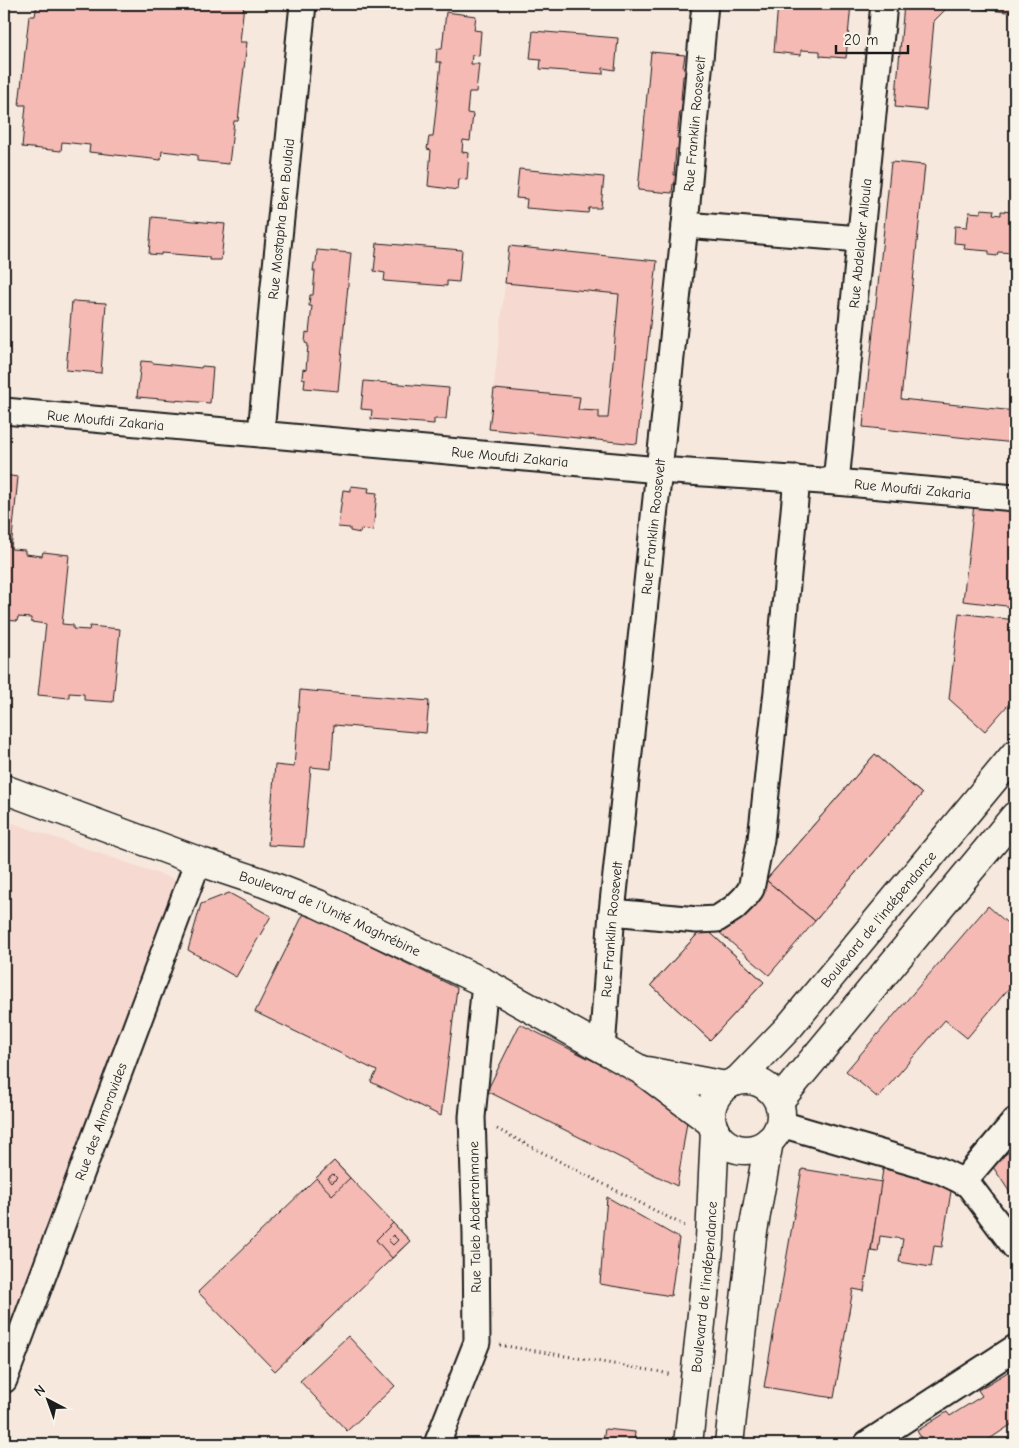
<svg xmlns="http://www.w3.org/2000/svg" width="1019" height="1448" font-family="'Comic Neue',sans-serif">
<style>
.built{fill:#f6dad1}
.building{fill:#f5bab4;stroke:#1c1c1c}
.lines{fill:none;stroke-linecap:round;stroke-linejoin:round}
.minor-casing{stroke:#1c1c1c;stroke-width:29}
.tertiary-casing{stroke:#1c1c1c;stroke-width:31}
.secondary-casing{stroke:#1c1c1c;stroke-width:31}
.path{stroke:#1c1c1c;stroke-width:3;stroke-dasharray:1 4;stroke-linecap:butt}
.minor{stroke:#f7f3e8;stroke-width:25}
.tertiary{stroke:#f7f3e8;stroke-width:28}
.secondary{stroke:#f7f3e8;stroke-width:28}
.labels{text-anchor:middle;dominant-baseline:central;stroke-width:5;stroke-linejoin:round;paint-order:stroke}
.street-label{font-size:14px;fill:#1c1c1c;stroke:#f7f3e8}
</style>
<rect width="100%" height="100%" fill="#f7e8de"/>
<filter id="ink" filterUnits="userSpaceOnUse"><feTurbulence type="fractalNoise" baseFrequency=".02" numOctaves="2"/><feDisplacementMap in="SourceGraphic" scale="10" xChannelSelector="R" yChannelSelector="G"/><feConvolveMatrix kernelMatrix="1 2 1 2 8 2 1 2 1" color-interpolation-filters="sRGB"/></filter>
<g filter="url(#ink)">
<!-- built -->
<g class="built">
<polygon points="509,246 657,261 637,444 489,429"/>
<polygon points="4,820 180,881 4,1336"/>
</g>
<!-- building -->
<g class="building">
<polygon points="37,4 244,4 240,42 247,42 238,121 234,121 229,164 197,161 197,155 162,151 161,160 89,152 90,145 62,142 61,151 22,147 26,105 19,105 29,16 35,16"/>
<polygon points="778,4 851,4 846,58 820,56 820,51 801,50 801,55 774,52"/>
<polygon points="904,4 1015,4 1015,13 950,5 934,21 926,110 895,107"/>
<polygon points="446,12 476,16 474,30 481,31 479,56 472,55 471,64 479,64 476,92 469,92 467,113 473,114 470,141 463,140 462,152 469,153 467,180 459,179 458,190 428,186 431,150 427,149 429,137 433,137 441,62 436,62 437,49 442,49"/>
<polygon points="533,31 618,38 615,70 603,68 603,74 540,69 541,60 530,59"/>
<polygon points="651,52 685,55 683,68 686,69 685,76 683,76 681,100 683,100 682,112 680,111 677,138 680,138 679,149 676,149 674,175 677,175 676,184 673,184 672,193 638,190"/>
<polygon points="891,162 925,165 901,399 1015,411 1015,443 863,427"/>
<polygon points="519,169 604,177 601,208 589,208 588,213 526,208 527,199 516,198"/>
<polygon points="981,209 994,210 993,214 1001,215 1001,211 1013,212 1013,216 1015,216 1015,253 998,252 997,256 989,255 989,251 964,249 965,244 954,243 955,226 967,227 969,212 981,213"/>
<polygon points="152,217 225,224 221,260 209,260 209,257 161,253 161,255 149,254"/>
<polygon points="377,243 462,250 459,282 447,281 447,286 384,281 385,273 374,271"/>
<polygon points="509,246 657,261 637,444 489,429 494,389 580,397 578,410 599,411 599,418 608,418 619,294 505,283"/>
<polygon points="317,250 351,253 338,391 304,388 305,379 302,378 303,369 306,370 308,344 305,343 306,332 309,333 312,306 309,306 310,295 313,295 315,271 313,271 314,263 316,263"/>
<polygon points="72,301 106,303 101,373 66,370"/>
<polygon points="141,361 153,362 153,363 201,368 202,366 213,367 210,403 137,397"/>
<polygon points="364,381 449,388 446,419 434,419 434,424 371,419 372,410 361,409"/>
<polygon points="4,475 18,477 11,549 25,550 25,554 42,556 43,552 69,555 62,624 73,625 73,629 89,630 90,626 120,629 113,702 84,700 84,694 69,693 69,698 38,695 46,624 31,622 31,618 18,617 17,621 4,620"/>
<polygon points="351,486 369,488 368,492 377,493 373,531 361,529 360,533 350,531 350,528 338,527 343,490 351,491"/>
<polygon points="974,504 1015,509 1015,607 963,601"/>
<polygon points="959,613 1015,620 1015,697 985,731 949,699"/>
<polygon points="300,690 429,701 426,733 334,725 331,769 311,767 304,847 268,845 275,765 294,767"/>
<polygon points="875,754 922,794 815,921 766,880"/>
<polygon points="875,754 922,794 815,921 766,880"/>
<polygon points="766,880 815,921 769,975 720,933"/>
<polygon points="229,893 271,916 236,977 188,950 201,904"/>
<polygon points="988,906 1015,930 1015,981 967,1038 945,1020 878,1098 846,1071"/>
<polygon points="304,913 457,988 441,1116 371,1082 377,1071 255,1012"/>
<polygon points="704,927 764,982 710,1040 651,985"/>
<polygon points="704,927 764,982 710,1040 651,985"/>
<polygon points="520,1024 689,1109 677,1186 487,1091"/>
<polygon points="1015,1148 1015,1200 991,1164"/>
<polygon points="334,1161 410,1241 275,1371 198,1292"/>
<polygon points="334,1161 350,1178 332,1195 316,1178"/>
<polygon points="802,1169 882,1182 864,1291 853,1289 834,1398 764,1387"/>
<polygon points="883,1169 953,1179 942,1247 934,1246 931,1267 899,1262 903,1239 880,1236 878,1252 871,1251"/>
<polygon points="333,1174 337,1178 332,1183 328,1178"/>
<polygon points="607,1197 679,1238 671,1296 600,1284"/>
<polygon points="393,1223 410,1241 392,1258 376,1240"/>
<polygon points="393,1235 398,1240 393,1245 388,1240"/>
<polygon points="348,1336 395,1386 347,1431 300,1381"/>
<polygon points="1011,1370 1015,1377 1015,1422 982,1444 925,1444 917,1431 947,1412 950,1416 982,1396 978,1390"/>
<polygon points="605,1429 635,1432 634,1443 637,1443 637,1444 599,1444 599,1440 603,1441"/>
<polygon points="1015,1434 1015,1444 999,1444"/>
</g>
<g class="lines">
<defs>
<g id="minor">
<polyline points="685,225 860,239"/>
<path id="s1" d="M4 411 659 470 836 482 1015 498"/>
<path id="s2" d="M261 434 273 296 303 4"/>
<path id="s3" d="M836 482 884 4"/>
<polyline points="612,912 697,920 717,919 734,908 745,897 751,889 761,839 777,691 797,479"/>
<path id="s4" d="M602 1049 612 912 659 470 685 225 705 4"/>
<polyline points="781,1124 939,1170 968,1184 1015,1247"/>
<polyline points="963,1182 1015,1121"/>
<path id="s5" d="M4 1380 198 861"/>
<polyline points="437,1444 477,1342 476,1234 472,1117 485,983"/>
<polyline points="867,1444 1015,1348"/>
</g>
<g id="tertiary">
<path id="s6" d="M4 789 198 861 264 883 318 904 485 983 641 1070 712 1123"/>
<polyline points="647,1071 726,1086"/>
</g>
<g id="secondary">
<circle cx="746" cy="1115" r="35"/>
<path id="s7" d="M737 1081 789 1027 1015 754"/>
<polyline points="779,1101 1015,816"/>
<path id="s8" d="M688 1444 710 1239 715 1131"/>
<polyline points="729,1444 752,1237 769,1141"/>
</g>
</defs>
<!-- minor casing -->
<use href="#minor" class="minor-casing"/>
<!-- tertiary casing -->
<use href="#tertiary" class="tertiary-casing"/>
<!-- secondary casing -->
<use href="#secondary" class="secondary-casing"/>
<!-- path -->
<g class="path">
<polyline points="497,1129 685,1226"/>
<polyline points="500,1345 661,1372 671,1375"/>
</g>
<!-- minor -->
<use href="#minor" class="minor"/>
<!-- tertiary -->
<use href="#tertiary" class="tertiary"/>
<!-- secondary -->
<use href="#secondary" class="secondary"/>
</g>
</g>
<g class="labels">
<!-- street labels -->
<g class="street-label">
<text stroke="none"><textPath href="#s4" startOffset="930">Rue Franklin Roosevelt</textPath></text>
<text stroke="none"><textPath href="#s2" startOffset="216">Rue Mostapha Ben Boulaid</textPath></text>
<text stroke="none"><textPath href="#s3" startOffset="240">Rue Abdelaker Alloula</textPath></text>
<text stroke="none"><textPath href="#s1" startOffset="102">Rue Moufdi Zakaria</textPath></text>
<text stroke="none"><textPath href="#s1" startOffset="508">Rue Moufdi Zakaria</textPath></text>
<text stroke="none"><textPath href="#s1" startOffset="912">Rue Moufdi Zakaria</textPath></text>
<text stroke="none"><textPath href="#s4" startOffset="525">Rue Franklin Roosevelt</textPath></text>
<text stroke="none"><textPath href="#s6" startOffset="349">Boulevard de l'Unité Maghrébine</textPath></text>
<text stroke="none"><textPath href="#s7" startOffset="215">Boulevard de l'indépendance</textPath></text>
<text stroke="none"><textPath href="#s4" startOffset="120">Rue Franklin Roosevelt</textPath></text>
<text stroke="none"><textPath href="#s5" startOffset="276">Rue des Almoravides</textPath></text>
<text transform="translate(475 1217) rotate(-91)">Rue Taleb Abderrahmane</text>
<text stroke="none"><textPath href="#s8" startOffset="158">Boulevard de l'indépendance</textPath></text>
</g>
</g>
<!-- margin -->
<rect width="1019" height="1448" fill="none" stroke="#f7f3e8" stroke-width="20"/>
<rect x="10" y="10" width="999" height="1428" fill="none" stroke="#1c1c1c" stroke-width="2" filter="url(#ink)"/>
<!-- north arrow -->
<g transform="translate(48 1400) rotate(319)" stroke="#f7f3e8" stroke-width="4" paint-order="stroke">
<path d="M0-4L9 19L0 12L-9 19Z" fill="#1c1c1c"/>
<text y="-8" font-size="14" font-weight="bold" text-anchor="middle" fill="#1c1c1c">N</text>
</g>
<!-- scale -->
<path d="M836 45v8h72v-8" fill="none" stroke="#1c1c1c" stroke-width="2.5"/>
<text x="844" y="45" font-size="15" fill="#1c1c1c" stroke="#f7f3e8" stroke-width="4" paint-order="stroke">20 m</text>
</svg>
